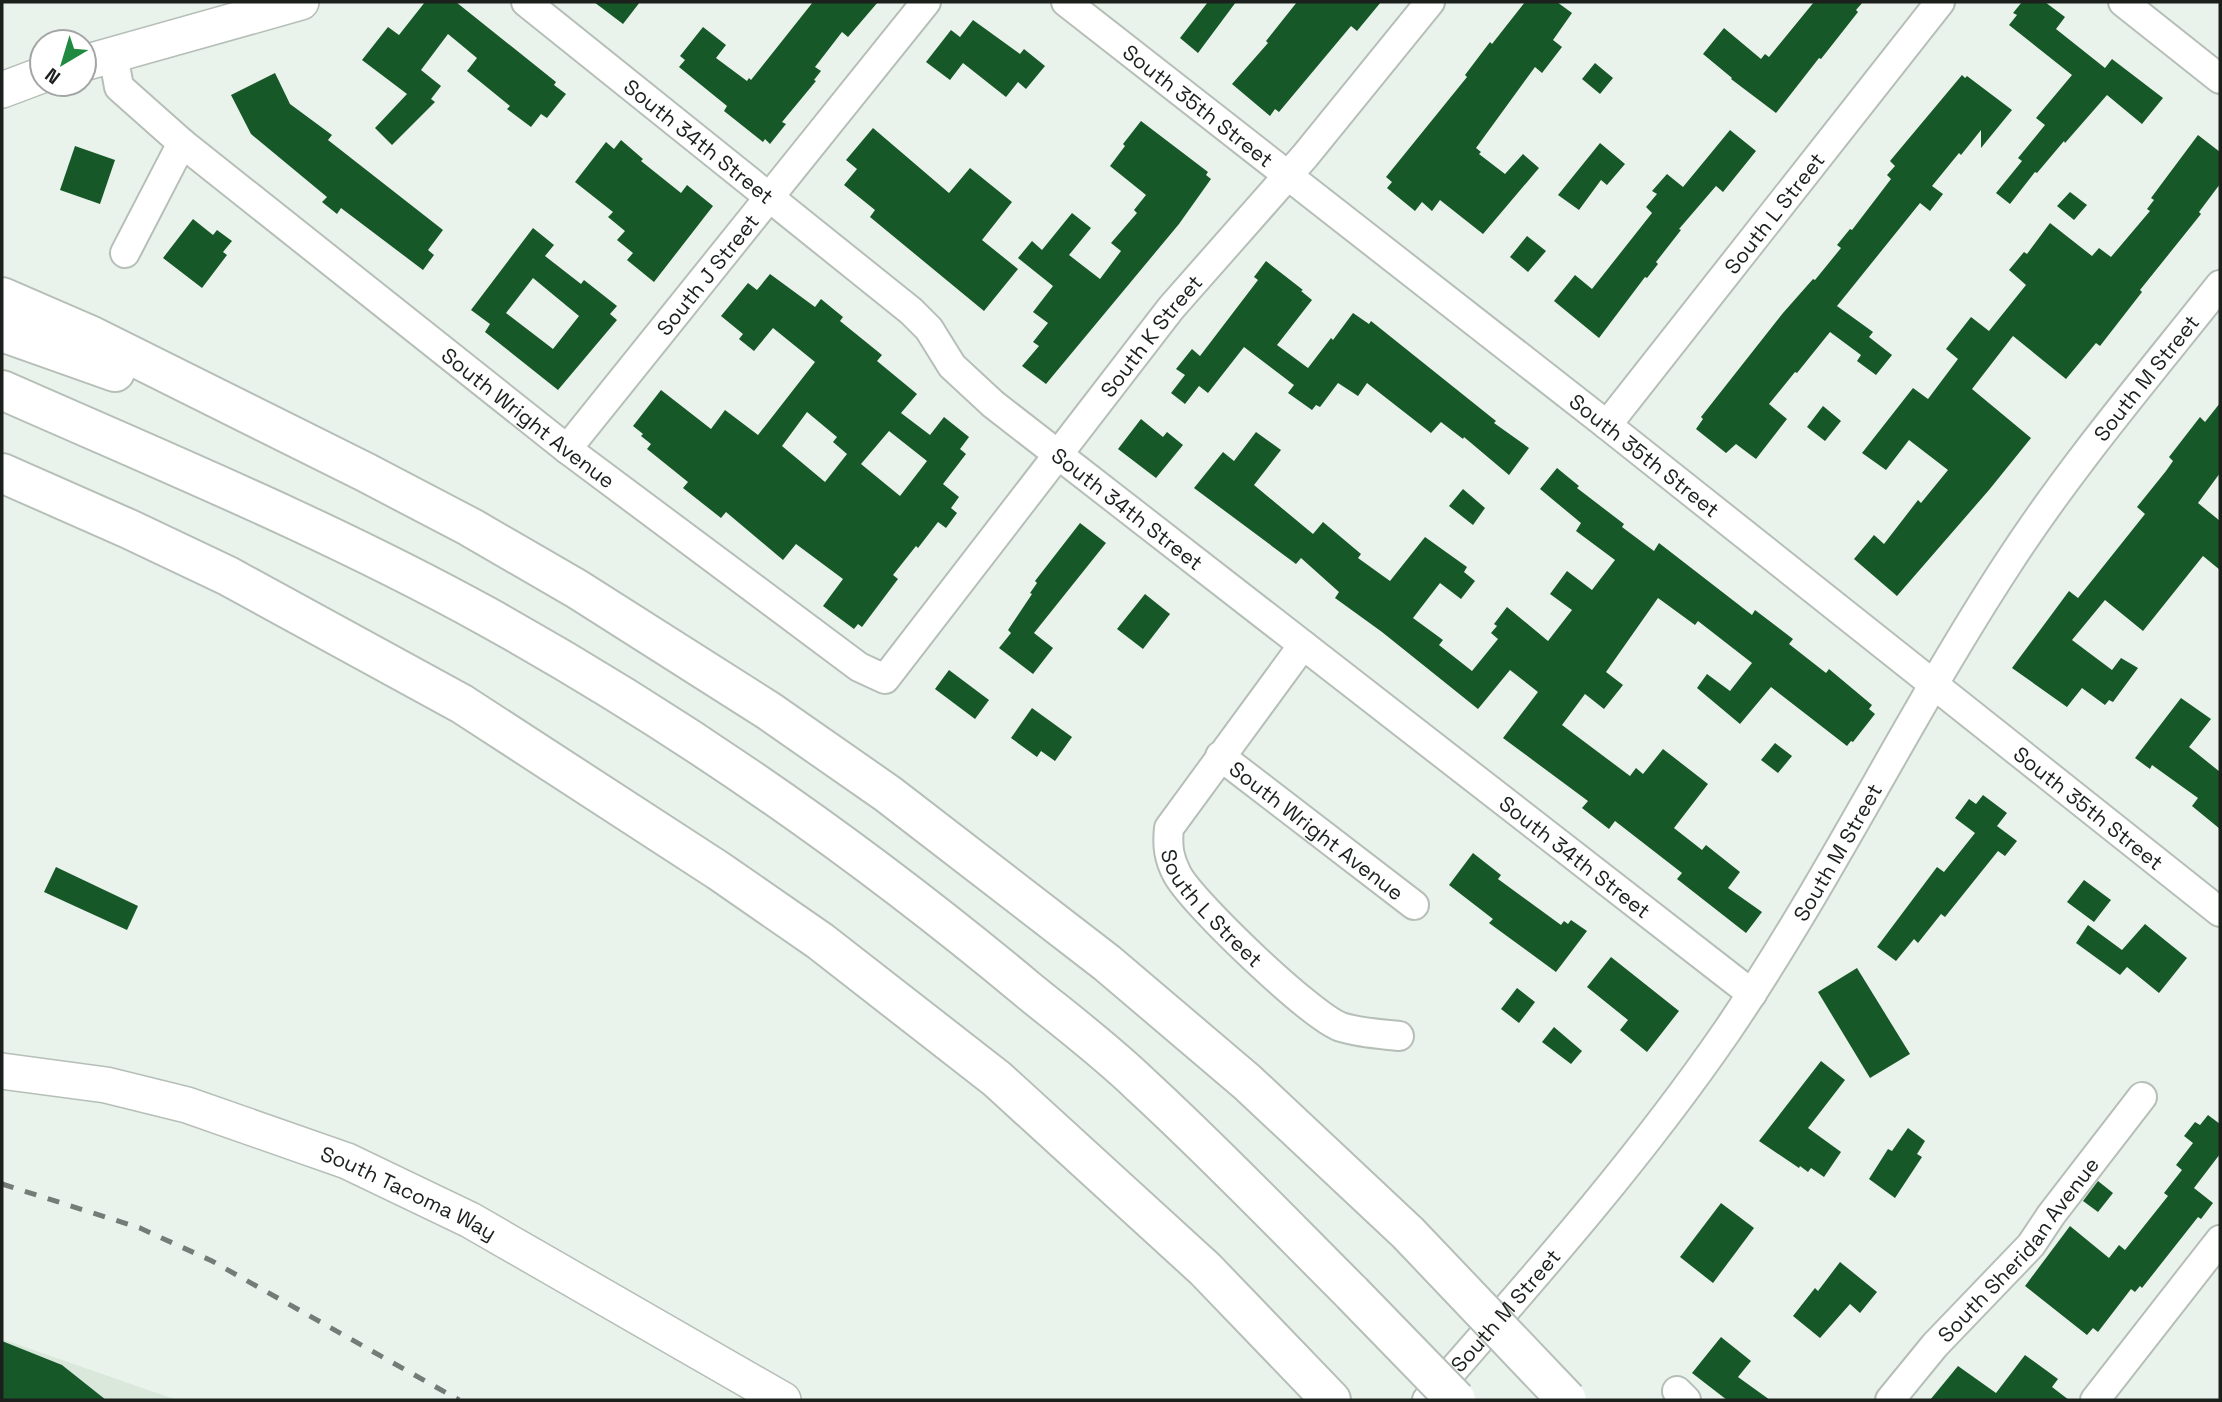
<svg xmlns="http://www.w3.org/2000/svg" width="2222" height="1402" font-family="'Space Grotesk',sans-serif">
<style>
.built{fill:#d9e8db}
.building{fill:#175829;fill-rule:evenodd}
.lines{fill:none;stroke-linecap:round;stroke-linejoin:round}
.minor-casing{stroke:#b6bfb7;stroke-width:32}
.major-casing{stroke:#b6bfb7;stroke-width:38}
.highway-casing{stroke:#b6bfb7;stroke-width:42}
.minor{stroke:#fff;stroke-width:28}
.major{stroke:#fff;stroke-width:35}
.highway{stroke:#fff;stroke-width:38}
.rail{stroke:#757b76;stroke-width:5;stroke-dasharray:12 12;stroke-linecap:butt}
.highway-bridge-casing{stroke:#b6bfb7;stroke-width:42;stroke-linecap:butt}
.highway-bridge{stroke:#fff;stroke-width:38}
.labels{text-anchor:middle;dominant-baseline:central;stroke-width:7;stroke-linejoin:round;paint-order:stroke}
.street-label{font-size:21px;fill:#1c201d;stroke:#fff}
</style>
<rect width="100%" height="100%" fill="#eaf3eb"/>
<!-- built -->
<polygon class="built" points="2,1339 177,1400 2,1400"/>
<!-- building -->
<g class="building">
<polygon points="425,2 456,2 556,82 554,85 566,94 547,118 541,114 531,127 507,109 510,106 467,71 477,58 448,34 421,70 441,86 431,99 435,102 392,145 375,128 407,94 362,60 388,27 399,35"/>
<polygon points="594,2 640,2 623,24"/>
<polygon points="813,2 878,2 848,37 842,32 815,67 821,71 814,80 816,81 782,122 786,124 770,144 765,139 763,142 724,111 727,106 679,67 685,60 680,56 703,27 726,45 716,58 747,81 749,78 751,80"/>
<polygon points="1208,2 1236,2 1198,53 1180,38"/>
<polygon points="1297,2 1381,2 1357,31 1351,26 1279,112 1275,109 1270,116 1232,84 1268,43 1266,41"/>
<polygon points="1525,2 1557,2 1572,13 1553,40 1562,47 1542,73 1535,67 1476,148 1481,152 1479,154 1505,174 1523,154 1539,168 1483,234 1440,200 1432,211 1422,202 1415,211 1387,188 1392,182 1386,177 1467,77 1465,75 1490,42 1492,44"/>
<polygon points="1814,2 1863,2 1856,10 1858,12 1821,59 1819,58 1776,113 1731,79 1732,78 1703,54 1724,28 1761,59 1765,54 1769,57"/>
<polygon points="2022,2 2045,2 2065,17 2056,29 2105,68 2112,59 2163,98 2142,124 2107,95 2065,143 2064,141 2037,173 2035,172 2010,204 1996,193 2022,161 2018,158 2045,125 2036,118 2072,75 2009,25 2017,15 2013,13"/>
<polygon points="973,20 1020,54 1024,49 1045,66 1026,89 1018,82 1006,97 963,63 950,80 926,62 951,30 960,37"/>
<polygon points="1595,63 1613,78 1600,94 1582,79"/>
<polygon points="275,73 290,104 332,135 328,140 443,230 428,250 434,255 423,270 341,208 337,214 322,202 327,197 251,134 231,95"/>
<polygon points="1962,75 1965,78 1967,76 2012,110 1981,148 1981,130 1961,155 1959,153 1932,186 1943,194 1930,211 1920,203 1837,306 1873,332 1869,337 1892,355 1876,375 1857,361 1861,355 1830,332 1797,373 1795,372 1769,404 1787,419 1756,459 1736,444 1726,453 1696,429 1703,419 1701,417 1783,313 1813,279 1815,280 1841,248 1837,245 1850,229 1852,230 1891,179 1887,175 1895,166 1890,161"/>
<polygon points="1141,121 1208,172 1206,175 1211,179 1179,224 1046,384 1022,366 1039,346 1033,342 1048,323 1033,312 1053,286 1018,258 1032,241 1042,250 1072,213 1091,228 1069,255 1100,279 1121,251 1111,243 1137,213 1134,210 1146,195 1110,166 1125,146 1123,144"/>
<polygon points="873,128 949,193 970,168 1012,202 982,240 1018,269 984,311 870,217 875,210 844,185 857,169 846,160"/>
<polygon points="1730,130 1756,151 1723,192 1716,186 1679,229 1681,230 1656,262 1658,264 1647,278 1645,277 1599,338 1554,301 1575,275 1592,289 1652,213 1646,207 1657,194 1652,191 1667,174 1683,187"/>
<polygon points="2198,135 2220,152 2220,184 2199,212 2201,214 2140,290 2142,292 2100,346 2096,343 2066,379 2013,336 1972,389 2031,438 1989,490 1897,596 1854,559 1874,535 1884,544 1918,500 1921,503 1948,470 1909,440 1886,470 1862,453 1913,388 1928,399 1958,359 1946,349 1971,317 1989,331 2026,285 2009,270 2024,252 2027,254 2050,223 2092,256 2099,248 2111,257 2150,211 2147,209 2154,200 2151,198"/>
<polygon points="621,140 643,159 641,161 681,193 687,185 713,206 654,282 627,260 633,253 617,240 625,231 608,217 613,212 575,182 606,142 614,149"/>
<polygon points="1600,143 1625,164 1607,185 1601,180 1579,210 1558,195"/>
<polygon points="75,146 115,160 100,204 60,190"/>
<polygon points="2070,192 2087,205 2074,220 2057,206"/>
<polygon points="193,219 213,235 217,230 232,241 223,252 227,255 202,288 163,258"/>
<path d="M533 228 554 245 545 256 581 284 584 280 617 306 610 314 617 320 558 390 485 332 490 324 471 310ZM533 278 579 316 553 349 506 313Z"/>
<polygon points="1527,236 1546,251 1528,272 1510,257"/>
<polygon points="1266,261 1303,290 1301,291 1312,300 1277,345 1308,368 1331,338 1333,340 1353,313 1369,324 1371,321 1496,421 1494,423 1529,448 1509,475 1464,437 1463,439 1441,422 1431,433 1367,383 1358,396 1338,383 1320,407 1316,405 1312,410 1288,393 1294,385 1244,347 1208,393 1199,386 1185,404 1171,393 1185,375 1176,369 1192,349 1200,356 1258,280 1254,277"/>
<path d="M770 274 815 307 821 299 843 317 840 321 882 355 877 361 917 394 901 413 930 435 944 417 969 437 960 449 966 454 943 484 959 497 951 508 957 513 946 528 938 522 918 548 916 546 893 575 898 579 862 627 858 624 854 629 823 606 843 579 796 544 783 560 726 512 721 518 683 488 688 482 647 449 651 444 641 436 643 434 633 426 661 390 711 429 725 410 758 435 815 362 773 328 754 351 739 339 743 334 721 316 748 283 757 290ZM807 412 837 437 833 442 847 454 825 482 782 446ZM889 431 927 461 900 496 861 464Z"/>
<polygon points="2220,403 2220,473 2198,503 2220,521 2220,570 2203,556 2143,631 2105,600 2072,640 2112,670 2121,658 2138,668 2113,702 2109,700 2105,705 2082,688 2067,707 2012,668 2069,591 2078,598 2145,514 2137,507 2166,471 2173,461 2169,457 2200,417 2205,422"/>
<polygon points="1823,406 1841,421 1825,441 1807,427"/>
<polygon points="1141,419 1163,437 1167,432 1183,445 1156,478 1118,449"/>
<polygon points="1256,432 1281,450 1254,485 1313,534 1323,522 1361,554 1358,558 1390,581 1425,537 1467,567 1464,572 1475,581 1461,599 1440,583 1413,618 1443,640 1439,645 1472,671 1498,639 1491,633 1497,626 1494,624 1507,607 1548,641 1572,610 1550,594 1567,571 1592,590 1615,560 1576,531 1581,523 1540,489 1557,468 1579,486 1577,488 1624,524 1622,527 1654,551 1659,543 1752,615 1755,610 1793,639 1789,644 1826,673 1829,669 1872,705 1869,709 1875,714 1853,742 1851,741 1847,746 1771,687 1740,724 1697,688 1707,674 1730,691 1752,663 1698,621 1695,625 1658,598 1606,672 1623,685 1604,709 1585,694 1562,725 1630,776 1636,768 1643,774 1663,749 1708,784 1674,828 1702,850 1706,845 1740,872 1728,888 1762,912 1746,933 1677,879 1682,873 1615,821 1609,829 1582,808 1588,801 1503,738 1538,692 1510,670 1478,709 1382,632 1335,598 1339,592 1301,558 1296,564 1194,488 1223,452 1234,461"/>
<polygon points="1463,489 1485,508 1473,525 1449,506"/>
<polygon points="1080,523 1106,543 1034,633 1053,648 1033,674 999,648 1011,633 1008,630 1032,594 1030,593 1037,583 1035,581"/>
<polygon points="1145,594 1170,614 1143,649 1117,629"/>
<polygon points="949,670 989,700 975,719 935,689"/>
<polygon points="2181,698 2211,719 2189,747 2220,772 2220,829 2192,806 2198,798 2152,765 2150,769 2135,758"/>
<polygon points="1032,708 1072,737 1055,761 1041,751 1037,757 1011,738"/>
<polygon points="1775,743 1792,756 1778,773 1761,760"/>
<polygon points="1983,795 2007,813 1997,826 2017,841 2005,856 1998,851 1945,917 1941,914 1918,943 1914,939 1896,961 1877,947 1937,867 1944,872 1975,833 1955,818 1969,799 1976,804"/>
<polygon points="1473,853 1501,875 1498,879 1561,925 1564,921 1568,924 1571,920 1587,931 1556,972 1489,923 1493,919 1449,885"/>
<polygon points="56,867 138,906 127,930 44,892"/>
<polygon points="2084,880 2111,900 2094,922 2067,902"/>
<polygon points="2145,924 2187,958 2159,993 2127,967 2120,975 2076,943 2088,925 2122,950"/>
<polygon points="1611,957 1679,1011 1647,1052 1620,1030 1628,1020 1587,987"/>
<polygon points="1857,968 1910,1054 1870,1078 1818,992"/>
<polygon points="1517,988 1535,1002 1519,1023 1501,1009"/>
<polygon points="1554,1027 1582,1051 1571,1064 1542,1042"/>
<polygon points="1821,1061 1845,1080 1808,1128 1841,1152 1824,1177 1811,1168 1808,1172 1800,1166 1799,1168 1759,1141"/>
<polygon points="2208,1115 2220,1124 2220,1154 2194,1188 2213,1203 2201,1219 2198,1217 2142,1288 2140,1286 2135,1292 2131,1289 2098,1332 2093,1328 2087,1335 2025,1286 2070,1226 2109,1258 2119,1245 2125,1250 2168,1196 2164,1193 2182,1170 2176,1165 2193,1143 2184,1136 2195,1122 2200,1125"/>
<polygon points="1908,1128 1925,1141 1917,1154 1922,1157 1895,1198 1869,1179 1888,1149 1892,1151"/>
<polygon points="2098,1181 2113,1193 2098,1212 2083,1201"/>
<polygon points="1721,1203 1754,1228 1713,1283 1680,1257"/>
<polygon points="1840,1262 1877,1292 1860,1313 1850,1304 1820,1338 1793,1316 1815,1288 1818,1291"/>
<polygon points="1721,1337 1751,1361 1738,1377 1770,1400 1727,1400 1692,1373"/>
<polygon points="2,1341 62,1365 106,1400 2,1400"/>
<polygon points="2025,1355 2058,1379 2052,1387 2069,1400 1930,1400 1958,1366 1996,1393"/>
</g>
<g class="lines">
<defs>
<g id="minor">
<path id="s1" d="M526 2 911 311 929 329 952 366 993 404 1752 994"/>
<path id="s2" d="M1066 2 1607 425 2220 912"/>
<polyline points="2123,2 2220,79"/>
<path id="s3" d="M113 54 119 87 182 143 567 449 859 667 885 679 1171 308 1305 156 1430 2"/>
<polyline points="125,253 182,143"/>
<path id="s4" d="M1607 425 1940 2"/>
<path id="s5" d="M567 449 926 2"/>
<path id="s6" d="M1303 645 1169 828C1167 846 1169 859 1177 874 1192 903 1312 1017 1341 1027 1360 1033 1380 1034 1399 1036"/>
<path id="s7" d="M1220 756 1414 905"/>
<polyline points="1677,1391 1686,1400"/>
<path id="s8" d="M1427 1400C1531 1281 1637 1162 1727 1031 1829 881 1908 717 2007 565 2071 466 2147 377 2220 285"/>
<path id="s9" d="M1890 1400 1935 1345 2031 1245 2051 1215 2142 1097"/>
<polyline points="2095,1400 2220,1240"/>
</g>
<g id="major">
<polyline points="84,63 301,2"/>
<polyline points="2,90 42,75"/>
<path id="s10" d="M2 1071 106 1085 187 1105 347 1161 470 1220 783 1400"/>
</g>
<g id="highway">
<polyline points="2,297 92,336 365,472 470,527 577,589 769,711 888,794 1107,963 1247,1082 1408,1233"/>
<polyline points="2,332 115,372"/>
<path d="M2 390C165 462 330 530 486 616 679 723 859 849 1028 990 1066 1021 1106 1051 1141 1085 1214 1152 1282 1223 1352 1293"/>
<polyline points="2,473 129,529 228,576 462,704 719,871 820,941 997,1079 1205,1269 1331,1400"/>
</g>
</defs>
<!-- minor casing -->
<use href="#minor" class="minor-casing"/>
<!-- major casing -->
<use href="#major" class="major-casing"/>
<!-- highway casing -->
<use href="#highway" class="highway-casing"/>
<!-- minor -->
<use href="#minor" class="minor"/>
<!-- major -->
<use href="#major" class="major"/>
<!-- highway -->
<use href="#highway" class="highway"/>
<!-- rail -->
<polyline class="rail" points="2,1184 140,1228 212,1261 459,1400"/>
<defs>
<g id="highway-bridge">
<polyline points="1408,1233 1567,1400"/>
<polyline points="1352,1293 1456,1400"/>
</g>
</defs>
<!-- highway-bridge casing -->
<use href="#highway-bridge" class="highway-bridge-casing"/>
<!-- highway-bridge -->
<use href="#highway-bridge" class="highway-bridge"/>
</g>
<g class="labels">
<!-- street labels -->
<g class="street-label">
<text stroke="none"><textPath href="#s2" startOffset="168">South 35th Street</textPath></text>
<text stroke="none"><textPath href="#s1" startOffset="222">South 34th Street</textPath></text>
<text stroke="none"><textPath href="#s4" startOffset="270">South L Street</textPath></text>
<text stroke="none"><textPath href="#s5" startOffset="224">South J Street</textPath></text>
<text stroke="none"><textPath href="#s3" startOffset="1437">South K Street</textPath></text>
<text stroke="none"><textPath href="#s8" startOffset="1253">South M Street</textPath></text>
<text stroke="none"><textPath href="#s3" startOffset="560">South Wright Avenue</textPath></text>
<text stroke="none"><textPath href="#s2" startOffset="735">South 35th Street</textPath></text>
<text stroke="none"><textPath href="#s1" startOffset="789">South 34th Street</textPath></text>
<text stroke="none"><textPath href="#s2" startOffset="1302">South 35th Street</textPath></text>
<text stroke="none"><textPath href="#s7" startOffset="122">South Wright Avenue</textPath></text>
<text stroke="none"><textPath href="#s8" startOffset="686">South M Street</textPath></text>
<text stroke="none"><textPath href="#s1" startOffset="1356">South 34th Street</textPath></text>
<text stroke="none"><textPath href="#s6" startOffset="322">South L Street</textPath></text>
<text stroke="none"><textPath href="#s10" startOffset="427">South Tacoma Way</textPath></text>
<text stroke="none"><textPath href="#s9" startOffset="198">South Sheridan Avenue</textPath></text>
<text stroke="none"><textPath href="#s8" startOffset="119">South M Street</textPath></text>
</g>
</g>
<!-- border -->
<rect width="2222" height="1402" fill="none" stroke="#1c201d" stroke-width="7"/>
<!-- north arrow -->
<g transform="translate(63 63) rotate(218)"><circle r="33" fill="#ffffff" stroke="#a4a6a5" stroke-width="2"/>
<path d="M0-5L12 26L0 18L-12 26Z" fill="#218a41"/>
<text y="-10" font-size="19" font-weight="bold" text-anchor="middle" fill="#1c201d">N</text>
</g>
</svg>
